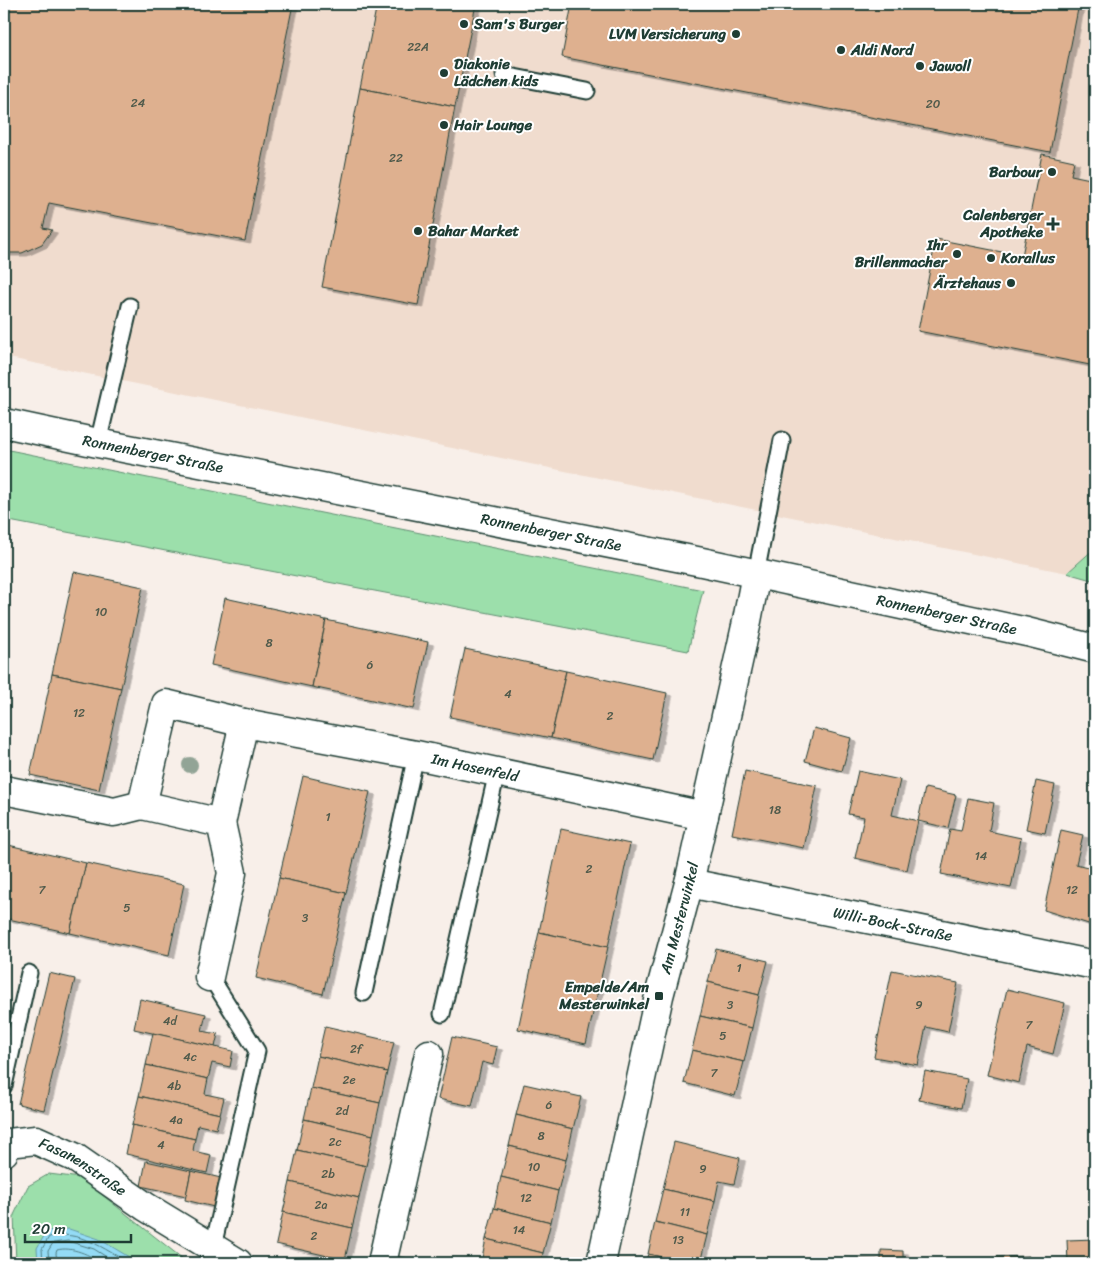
<svg xmlns="http://www.w3.org/2000/svg" width="1099" height="1267" font-family="Sriracha,sans-serif">
<style>
.built{fill:#f0dcce}
.green{fill:#9cdfab;stroke:#5e8e70}
.water{fill:#94dbf5;stroke:#659ca8}
.lines{fill:none;stroke-linecap:round;stroke-linejoin:round}
.shore{stroke:#4e7c81;stroke-width:1}
.building{fill:#deb08f;stroke:#1f3d34;filter:url(#shadow)}
.service-casing{stroke:#1f3d34;stroke-width:19}
.minor-casing{stroke:#1f3d34;stroke-width:31}
.tertiary-casing{stroke:#1f3d34;stroke-width:31}
.service{stroke:#fff;stroke-width:15}
.minor{stroke:#fff;stroke-width:28}
.tertiary{stroke:#fff;stroke-width:28}
.tree{fill:#92a496}
.poi-dot{fill:#1f3d34;stroke:#fff;stroke-width:2}
.labels{text-anchor:middle;dominant-baseline:central;stroke-width:4;stroke-linejoin:round;paint-order:stroke}
.number-label{font-size:12px;fill:#4f5a4b}
.poi-label{font-size:15px;font-weight:bold;fill:#1f3d34;stroke:#fff;text-anchor:start}
.street-label{font-size:15px;fill:#1f3d34;stroke:#fff}
</style>
<defs>
<filter id="shadow"><feDropShadow dx="5.5" dy="3" stdDeviation="0" flood-color="#0004"/></filter>
</defs>
<rect width="100%" height="100%" fill="#f8efe9"/>
<filter id="ink" filterUnits="userSpaceOnUse"><feTurbulence type="fractalNoise" baseFrequency=".02" numOctaves="2"/><feDisplacementMap in="SourceGraphic" scale="10" xChannelSelector="R" yChannelSelector="G"/><feConvolveMatrix kernelMatrix="1 2 1 2 8 2 1 2 1" color-interpolation-filters="sRGB"/></filter>
<g filter="url(#ink)">
<!-- built -->
<polygon class="built" points="4,4 1095,4 1095,548 1067,573 4,357"/>
<!-- green -->
<g class="green">
<polygon points="4,449 703,590 688,651 4,520"/>
<polygon points="1095,548 1095,581 1067,573"/>
<polygon points="49,1174 81,1178 188,1263 16,1263 14,1215 28,1186"/>
</g>
<!-- water -->
<polygon class="water" points="69,1229 99,1239 139,1263 38,1263 37,1248 47,1231"/>
<g class="lines">
<!-- shore -->
<g class="shore">
<path d="M43 1263 42 1249 49 1237C79 1229 104 1249 129 1263"/>
<polyline points="49,1263 48,1251 53,1243 68,1241 94,1249 116,1263"/>
<path d="M57 1263 56 1253 57 1250C72 1246 90 1255 102 1263"/>
</g>
</g>
<!-- building -->
<g class="building">
<polygon points="4,4 293,4 245,241 49,203 43,228 52,230 42,244 22,253 4,253 6,233 4,233"/>
<polygon points="377,4 476,4 455,107 360,88"/>
<polygon points="572,4 1079,4 1050,152 562,57"/>
<polygon points="360,88 455,107 418,305 322,287"/>
<polygon points="1042,154 1074,161 1071,175 1095,180 1095,366 918,331 936,239 1022,256"/>
<polygon points="74,572 143,587 121,688 52,674"/>
<polygon points="225,598 326,620 312,687 211,665"/>
<polygon points="326,620 428,642 414,709 312,687"/>
<polygon points="465,649 566,671 551,738 450,717"/>
<polygon points="566,671 667,693 653,760 551,738"/>
<polygon points="52,674 121,688 99,790 30,775"/>
<polygon points="814,728 851,738 842,771 805,761"/>
<polygon points="745,771 817,786 804,848 732,834"/>
<polygon points="858,771 900,780 892,815 918,821 907,870 855,858 864,817 848,814"/>
<polygon points="303,776 370,792 346,893 279,878"/>
<polygon points="1036,781 1055,785 1045,833 1026,829"/>
<polygon points="925,788 956,795 948,828 918,821"/>
<polygon points="968,798 994,803 989,831 1021,838 1011,888 941,874 950,829 961,831"/>
<polygon points="561,829 630,844 608,947 539,932"/>
<polygon points="1061,830 1083,835 1076,864 1095,869 1095,926 1044,910"/>
<polygon points="4,844 86,863 70,933 4,918"/>
<polygon points="86,863 184,884 169,955 70,933"/>
<polygon points="279,878 346,893 323,994 256,978"/>
<polygon points="539,932 608,947 586,1044 518,1029"/>
<polygon points="716,949 768,961 759,995 708,982"/>
<polygon points="892,970 958,983 948,1032 926,1027 918,1065 874,1057"/>
<polygon points="49,973 75,979 44,1110 18,1104"/>
<polygon points="708,982 759,995 752,1028 700,1016"/>
<polygon points="1007,989 1065,1003 1053,1054 1027,1047 1019,1083 987,1075"/>
<polygon points="140,999 206,1014 202,1031 218,1034 215,1047 134,1029"/>
<polygon points="700,1016 752,1028 744,1062 692,1050"/>
<polygon points="325,1026 394,1042 387,1072 318,1056"/>
<polygon points="153,1033 233,1051 230,1067 212,1063 208,1079 146,1065"/>
<polygon points="452,1037 497,1047 493,1065 482,1062 472,1106 438,1099"/>
<polygon points="692,1050 744,1062 735,1096 684,1083"/>
<polygon points="318,1056 387,1072 380,1103 311,1088"/>
<polygon points="146,1065 208,1079 205,1094 224,1098 220,1114 139,1096"/>
<polygon points="925,1071 967,1079 961,1108 919,1100"/>
<polygon points="524,1084 581,1097 573,1129 516,1115"/>
<polygon points="311,1088 380,1103 373,1135 304,1119"/>
<polygon points="139,1096 220,1114 216,1129 198,1125 195,1139 132,1125"/>
<polygon points="516,1115 573,1129 566,1160 509,1146"/>
<polygon points="304,1119 373,1135 366,1166 297,1150"/>
<polygon points="132,1125 195,1139 193,1151 211,1155 207,1173 126,1154"/>
<polygon points="674,1142 740,1158 734,1184 719,1181 715,1201 663,1189"/>
<polygon points="509,1146 566,1160 558,1191 501,1177"/>
<polygon points="297,1150 366,1166 359,1198 290,1182"/>
<polygon points="146,1161 191,1171 186,1196 141,1186"/>
<polygon points="191,1171 221,1178 214,1207 185,1200"/>
<polygon points="501,1177 558,1191 551,1222 494,1208"/>
<polygon points="290,1182 359,1198 352,1228 283,1212"/>
<polygon points="663,1189 715,1201 707,1235 655,1222"/>
<polygon points="494,1208 551,1222 543,1253 486,1239"/>
<polygon points="283,1212 352,1228 345,1260 276,1244"/>
<polygon points="655,1222 707,1235 700,1263 687,1263 648,1254"/>
<polygon points="486,1239 543,1253 541,1263 481,1263"/>
<polygon points="1095,1239 1095,1263 1068,1263 1067,1240"/>
<polygon points="881,1250 903,1251 903,1263 881,1263"/>
<polygon points="648,1254 687,1263 645,1263"/>
<polygon points="395,1256 429,1263 393,1263"/>
<polygon points="1029,1256 1029,1263 996,1263 996,1257"/>
<polygon points="850,1259 877,1260 877,1263 849,1263"/>
</g>
<g class="lines">
<defs>
<g id="service">
<polyline points="504,75 587,91"/>
<polyline points="98,443 130,306"/>
<polyline points="756,574 782,440"/>
<polyline points="209,977 215,984 257,1051 213,1247"/>
<polyline points="364,993 416,755"/>
<polyline points="442,1014 497,772"/>
<polyline points="4,1086 29,973"/>
</g>
<g id="minor">
<polyline points="4,790 114,812 142,805"/>
<polyline points="221,823 244,723"/>
<path id="s1" d="M689 883 1095 965"/>
<path id="s2" d="M209 977 232 873 221 823 142 805 166 704 244 723 416 755 704 816"/>
<path id="s3" d="M4 1152 8 1143 36 1140 74 1157 146 1207 238 1263"/>
<polyline points="382,1263 429,1054"/>
<path id="s4" d="M601 1263 659 996 689 883 746 626 756 574"/>
</g>
<g id="tertiary">
<path id="s5" d="M4 423 98 443 702 562 1027 632 1095 649"/>
</g>
</defs>
<!-- service casing -->
<use href="#service" class="service-casing"/>
<!-- minor casing -->
<use href="#minor" class="minor-casing"/>
<!-- tertiary casing -->
<use href="#tertiary" class="tertiary-casing"/>
<!-- service -->
<use href="#service" class="service"/>
<!-- minor -->
<use href="#minor" class="minor"/>
<!-- tertiary -->
<use href="#tertiary" class="tertiary"/>
</g>
<!-- trees -->
<circle class="tree" cx="190" cy="765" r="8"/>
</g>
<!-- markers -->
<g class="poi-dot">
<circle cx="464" cy="24" r="5"/>
<circle cx="736" cy="34" r="5"/>
<circle cx="841" cy="50" r="5"/>
<circle cx="920" cy="66" r="5"/>
<circle cx="444" cy="73" r="5"/>
<circle cx="444" cy="125" r="5"/>
<circle cx="1052" cy="172" r="5"/>
<path d="M1050.5 216.5h5v5h5v5h-5v5h-5v-5h-5v-5h5z"/>
<circle cx="418" cy="231" r="5"/>
<circle cx="957" cy="254" r="5"/>
<circle cx="991" cy="258" r="5"/>
<circle cx="1011" cy="283" r="5"/>
<rect x="654" y="991" width="10" height="10" rx="2.5"/>
</g>
<g class="labels">
<!-- number labels -->
<g class="number-label">
<text x="418" y="47">22A</text>
<text x="138" y="103">24</text>
<text x="933" y="104">20</text>
<text x="396" y="158">22</text>
<text x="101" y="612">10</text>
<text x="269" y="643">8</text>
<text x="370" y="665">6</text>
<text x="508" y="694">4</text>
<text x="79" y="713">12</text>
<text x="610" y="716">2</text>
<text x="775" y="810">18</text>
<text x="328" y="817">1</text>
<text x="981" y="856">14</text>
<text x="589" y="869">2</text>
<text x="42" y="890">7</text>
<text x="1072" y="890">12</text>
<text x="127" y="908">5</text>
<text x="305" y="918">3</text>
<text x="739" y="968">1</text>
<text x="730" y="1005">3</text>
<text x="919" y="1005">9</text>
<text x="170" y="1021">4d</text>
<text x="1029" y="1025">7</text>
<text x="723" y="1036">5</text>
<text x="356" y="1049">2f</text>
<text x="190" y="1057">4c</text>
<text x="714" y="1073">7</text>
<text x="349" y="1080">2e</text>
<text x="174" y="1086">4b</text>
<text x="549" y="1105">6</text>
<text x="342" y="1111">2d</text>
<text x="176" y="1120">4a</text>
<text x="541" y="1136">8</text>
<text x="335" y="1142">2c</text>
<text x="161" y="1145">4</text>
<text x="534" y="1167">10</text>
<text x="703" y="1169">9</text>
<text x="328" y="1174">2b</text>
<text x="526" y="1198">12</text>
<text x="321" y="1205">2a</text>
<text x="685" y="1212">11</text>
<text x="519" y="1230">14</text>
<text x="314" y="1236">2</text>
<text x="678" y="1240">13</text>
</g>
<!-- poi labels -->
<g class="poi-label">
<text x="474" y="24">Sam's Burger</text>
<text x="726" y="34" text-anchor="end">LVM Versicherung</text>
<text x="851" y="50">Aldi Nord</text>
<text x="454" y="64">Diakonie<tspan x="454" dy="17">Lädchen kids</tspan></text>
<text x="930" y="66">Jawoll</text>
<text x="454" y="125">Hair Lounge</text>
<text x="1042" y="172" text-anchor="end">Barbour</text>
<text x="1043" y="215" text-anchor="end">Calenberger<tspan x="1043" dy="17">Apotheke</tspan></text>
<text x="428" y="231">Bahar Market</text>
<text x="947" y="245" text-anchor="end">Ihr<tspan x="947" dy="17">Brillenmacher</tspan></text>
<text x="1001" y="258">Korallus</text>
<text x="1001" y="283" text-anchor="end">Ärztehaus</text>
<text x="649" y="987" text-anchor="end">Empelde/Am<tspan x="649" dy="17">Mesterwinkel</tspan></text>
</g>
<!-- street labels -->
<g class="street-label">
<text stroke="none"><textPath href="#s5" startOffset="152">Ronnenberger Straße</textPath></text>
<text stroke="none"><textPath href="#s5" startOffset="558">Ronnenberger Straße</textPath></text>
<text stroke="none"><textPath href="#s5" startOffset="962">Ronnenberger Straße</textPath></text>
<text stroke="none"><textPath href="#s2" startOffset="658">Im Hasenfeld</textPath></text>
<text stroke="none"><textPath href="#s4" startOffset="354">Am Mesterwinkel</textPath></text>
<text stroke="none"><textPath href="#s1" startOffset="208">Willi-Bock-Straße</textPath></text>
<text stroke="none"><textPath href="#s3" startOffset="92">Fasanenstraße</textPath></text>
</g>
</g>
<!-- margin -->
<rect width="1099" height="1267" fill="none" stroke="#fff" stroke-width="20"/>
<rect x="10" y="10" width="1079" height="1247" fill="none" stroke="#1f3d34" stroke-width="2" filter="url(#ink)"/>
<!-- scale -->
<path d="M25 1234v8h106v-8" fill="none" stroke="#1f3d34" stroke-width="2.5"/>
<text x="32" y="1234" font-size="15" fill="#1f3d34" stroke="#ffffff" stroke-width="4" paint-order="stroke">20 m</text>
</svg>
